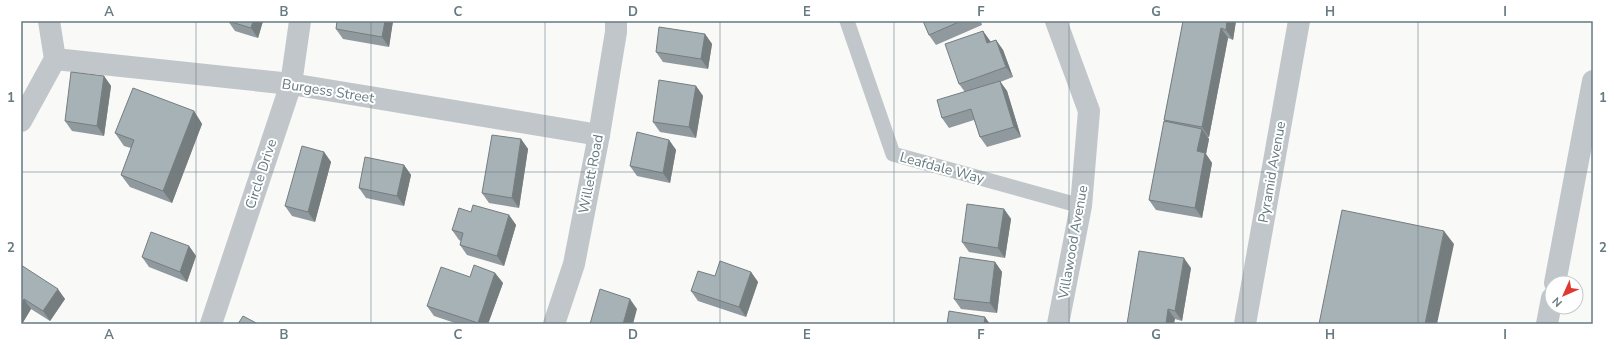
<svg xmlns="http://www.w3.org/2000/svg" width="1614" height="345" font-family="'Nunito Sans',sans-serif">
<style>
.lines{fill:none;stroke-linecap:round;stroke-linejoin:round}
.lane{stroke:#c0c6c9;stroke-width:15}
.street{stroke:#c0c6c9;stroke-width:22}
.wall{fill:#90999d}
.shaded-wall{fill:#757d7f}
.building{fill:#a7b2b6;stroke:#757d7f}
.grid{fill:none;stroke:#657a81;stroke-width:1;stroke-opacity:0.55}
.labels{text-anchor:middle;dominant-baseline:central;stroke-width:4;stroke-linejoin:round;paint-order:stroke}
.street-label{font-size:14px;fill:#657a81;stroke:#fff}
.neatline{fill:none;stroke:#657a81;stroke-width:1.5}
.grid-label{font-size:13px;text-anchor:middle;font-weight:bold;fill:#657a81}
</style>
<rect width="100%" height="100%" fill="#f9f9f7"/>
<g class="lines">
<!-- lane -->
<polyline class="lane" points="847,21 893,154 1081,206"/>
<!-- street -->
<g class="street">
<polyline points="1056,21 1089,111 1081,206 1058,324"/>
<polyline points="55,59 291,84 599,135"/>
<polyline points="21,121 55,59 49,21"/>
<polyline points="1555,283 1593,81"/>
<polyline points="211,324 291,84 300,21"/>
<polyline points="554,324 574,264 599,135 616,32 616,21"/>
<polyline points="1245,324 1299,21"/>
<polyline points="1547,324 1552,298"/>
</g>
</g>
<!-- wall -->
<g class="wall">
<polygon points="228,21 263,21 258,38 235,31"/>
<polygon points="337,21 393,21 389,47 343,39 336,29"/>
<polygon points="923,21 981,21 982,25 936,45 929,35"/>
<polygon points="1183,21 1236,21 1233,40 1228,38 1209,137 1208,137 1209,139 1206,154 1212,163 1202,218 1156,210 1149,200 1165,122 1164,120"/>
<polygon points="983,31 991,42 996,40 1003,50 1013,77 1000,82 1007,91 1021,137 987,147 980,137 974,120 949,128 942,118 965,92 959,84"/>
<polygon points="705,34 712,44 708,69 663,62 656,52"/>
<polygon points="104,76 111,86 104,136 72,131 65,121"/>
<polygon points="696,86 703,96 696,138 660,132 653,122"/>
<polygon points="194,111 202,124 172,203 130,187 121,175 131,148 124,146 115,133"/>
<polygon points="521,139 528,149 519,208 489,203 482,193"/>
<polygon points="669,140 676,150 670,183 637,176 630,166"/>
<polygon points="324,152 331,162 315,222 292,216 285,206"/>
<polygon points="404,165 411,175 404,206 366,198 359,188"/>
<polygon points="1004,209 1011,219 1005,258 969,252 962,242"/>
<polygon points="471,212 509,215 516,225 504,266 467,255 460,245 461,241 459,240 452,230"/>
<polygon points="189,246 196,256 187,282 149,267 142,257"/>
<polygon points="995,262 1002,272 997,313 961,309 954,299"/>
<polygon points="21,265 65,299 50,321 31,309 22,324"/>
<polygon points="1191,268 1182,321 1175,319 1127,324"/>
<polygon points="751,272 758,282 746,317 698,301 691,291 715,276"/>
<polygon points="495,273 503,283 488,324 458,324 434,316 427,306 470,277"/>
</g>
<!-- shaded-wall -->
<g class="shaded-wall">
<polygon points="253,21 263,21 258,38 251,28"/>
<polygon points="385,21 393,21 389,47 382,37"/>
<polygon points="1227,21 1236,21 1233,40 1226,30"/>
<polygon points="1221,28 1228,38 1209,137 1202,127"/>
<polygon points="983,31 990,41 994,53 987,43"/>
<polygon points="705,34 712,44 708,69 701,59"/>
<polygon points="996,40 1003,50 1013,77 1006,67"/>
<polygon points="104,76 111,86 104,136 97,126"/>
<polygon points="1000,81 1007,91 1021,137 1014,127"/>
<polygon points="696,86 703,96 696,138 689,127"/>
<polygon points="194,111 202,124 172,203 163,191"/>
<polygon points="1202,129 1209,139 1206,154 1212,163 1202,218 1195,208 1197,151"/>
<polygon points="521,139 528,149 519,208 512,198"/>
<polygon points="669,140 676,150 670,183 663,173"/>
<polygon points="324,152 331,162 315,222 308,212"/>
<polygon points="404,165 411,175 404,206 397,196"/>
<polygon points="1004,209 1011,219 1005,258 998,248"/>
<polygon points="509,215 516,225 504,266 497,256"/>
<polygon points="1444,231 1454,244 1437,324 1425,324"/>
<polygon points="189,246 196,256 187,282 180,272"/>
<polygon points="1184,258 1191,268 1182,321 1175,311"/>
<polygon points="995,262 1002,272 997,313 990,303"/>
<polygon points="751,272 758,282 746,317 739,307"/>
<polygon points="495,273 503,283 488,324 479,324 478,323"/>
<polygon points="58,289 65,299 50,321 43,311"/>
<polygon points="24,299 31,309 22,324 21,324 21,304"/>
<polygon points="630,299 637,309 633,324 623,324"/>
<polygon points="1168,309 1175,319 1174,324 1166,324"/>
<polygon points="985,317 990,324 984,324"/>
</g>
<!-- building -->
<g class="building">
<polygon points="228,21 253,21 251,28"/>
<polygon points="337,21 385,21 382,37 336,29"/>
<polygon points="923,21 961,21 929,35"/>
<polygon points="1183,21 1227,21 1226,30 1221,28 1202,127 1164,120"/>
<polygon points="659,27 705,34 701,59 656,52"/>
<polygon points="983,31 987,43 996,40 1006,67 959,84 945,44"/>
<polygon points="71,72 104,76 97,126 65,121"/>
<polygon points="659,80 696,86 689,127 653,122"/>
<polygon points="1000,81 1014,127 980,137 971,109 942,118 937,100"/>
<polygon points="133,88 194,111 163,191 121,175 134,140 115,133"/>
<polygon points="1164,121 1202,129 1197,151 1205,153 1195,208 1149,200"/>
<polygon points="637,132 669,140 663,173 630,166"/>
<polygon points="492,135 521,139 512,198 482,193"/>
<polygon points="302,146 324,152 308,212 285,206"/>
<polygon points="365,157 404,165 397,196 359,188"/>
<polygon points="967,204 1004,209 998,248 962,242"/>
<polygon points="473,205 509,215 497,256 460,245 463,233 452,230 459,208 471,212"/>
<polygon points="1342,210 1444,231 1425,324 1319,324"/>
<polygon points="151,232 189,246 180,272 142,257"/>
<polygon points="1139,251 1184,258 1175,311 1168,309 1166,324 1127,324"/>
<polygon points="960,257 995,262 990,303 954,299"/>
<polygon points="720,261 751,272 739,307 691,291 698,271 715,276"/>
<polygon points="21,265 58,289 43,311 24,299 21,304"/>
<polygon points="474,265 495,273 478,323 427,306 441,267 470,277"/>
<polygon points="600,289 630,299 623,324 590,324"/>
<polygon points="949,311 985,317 984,324 947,324"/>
<polygon points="243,316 258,324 238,324"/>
</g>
<!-- grid -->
<path class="grid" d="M196 21V324M371 21V324M545 21V324M720 21V324M894 21V324M1069 21V324M1243 21V324M1418 21V324M21 172H1593"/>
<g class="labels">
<!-- street labels -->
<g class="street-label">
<text transform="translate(328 91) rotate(9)">Burgess Street</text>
<text transform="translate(942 168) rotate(15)">Leafdale Way</text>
<text transform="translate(1272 172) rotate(-80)">Pyramid Avenue</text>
<text transform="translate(261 174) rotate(-72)">Circle Drive</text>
<text transform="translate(591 174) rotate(-79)">Willett Road</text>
<text transform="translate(1073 242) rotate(-80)">Villawood Avenue</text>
</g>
</g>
<!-- border -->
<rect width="1614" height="345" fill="none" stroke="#ffffff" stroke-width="44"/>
<!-- north arrow -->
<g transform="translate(1564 295) rotate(225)"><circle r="19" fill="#ffffff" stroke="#c1cacd"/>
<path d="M0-3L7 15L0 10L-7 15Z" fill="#de3831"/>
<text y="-6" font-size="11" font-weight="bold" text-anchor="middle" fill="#657a81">N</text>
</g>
<rect x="22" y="22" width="1570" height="301" class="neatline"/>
<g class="grid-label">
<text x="109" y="16">A</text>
<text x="284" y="16">B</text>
<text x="458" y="16">C</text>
<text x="633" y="16">D</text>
<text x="807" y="16">E</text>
<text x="981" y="16">F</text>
<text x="1156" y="16">G</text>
<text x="1330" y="16">H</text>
<text x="1505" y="16">I</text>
<text x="11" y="102">1</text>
<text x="1603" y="102">1</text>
<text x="11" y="252">2</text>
<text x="1603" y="252">2</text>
<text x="109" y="339">A</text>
<text x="284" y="339">B</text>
<text x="458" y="339">C</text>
<text x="633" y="339">D</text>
<text x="807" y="339">E</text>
<text x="981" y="339">F</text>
<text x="1156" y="339">G</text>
<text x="1330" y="339">H</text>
<text x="1505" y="339">I</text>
</g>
</svg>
